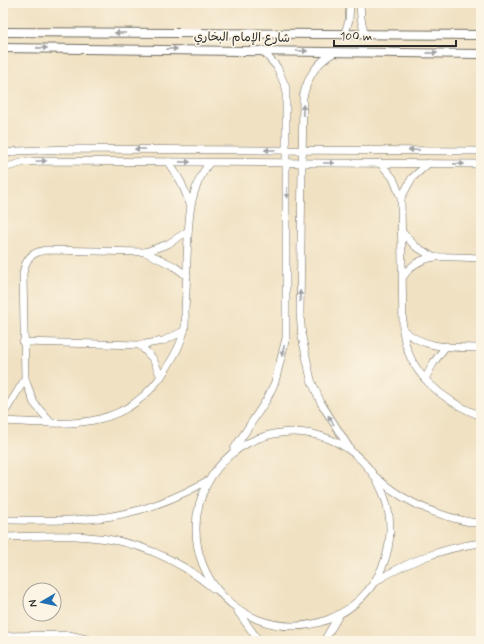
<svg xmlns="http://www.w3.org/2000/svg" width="484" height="644" font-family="Mynerve,'Playpen Sans Arabic',sans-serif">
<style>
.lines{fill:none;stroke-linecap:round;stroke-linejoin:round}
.minor-casing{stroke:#706b60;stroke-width:8}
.tertiary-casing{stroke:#706b60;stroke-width:10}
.minor{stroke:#fff;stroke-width:7}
.tertiary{stroke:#fff;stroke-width:8}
.oneway{fill:#a0a0a0}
.labels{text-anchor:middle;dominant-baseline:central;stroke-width:3.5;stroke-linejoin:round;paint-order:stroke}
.street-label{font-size:12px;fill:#2b2b2b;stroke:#fcf5e5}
</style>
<rect width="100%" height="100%" fill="#fcf5e5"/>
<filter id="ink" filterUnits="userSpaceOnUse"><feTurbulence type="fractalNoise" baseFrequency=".025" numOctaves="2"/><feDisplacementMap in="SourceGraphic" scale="8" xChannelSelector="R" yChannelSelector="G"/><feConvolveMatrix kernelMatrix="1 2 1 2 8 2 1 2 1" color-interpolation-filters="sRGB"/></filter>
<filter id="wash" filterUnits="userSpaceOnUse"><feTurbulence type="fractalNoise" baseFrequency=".012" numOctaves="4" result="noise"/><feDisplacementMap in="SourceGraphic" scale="16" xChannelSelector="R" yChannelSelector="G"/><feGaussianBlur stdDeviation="0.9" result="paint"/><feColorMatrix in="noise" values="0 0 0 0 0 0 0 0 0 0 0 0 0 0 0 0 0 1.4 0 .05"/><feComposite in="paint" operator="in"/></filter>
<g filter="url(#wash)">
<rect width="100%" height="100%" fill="#f0e1c2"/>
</g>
<g filter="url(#ink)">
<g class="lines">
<defs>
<g id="minor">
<polyline points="360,3 361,18 364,33"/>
<polyline points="345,33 349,20 350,3"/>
<path d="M335 52C316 63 308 76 303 97L300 313 302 337 311 380 321 403 350 449"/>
<polyline points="3,154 18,151 68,149 481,151"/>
<polyline points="169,162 181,182 190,204"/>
<path d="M380 163 393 178 401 198 403 330C407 373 443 401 481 416"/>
<polyline points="3,168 25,162 44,161 481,164"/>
<polyline points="401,198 412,178 429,163"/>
<polyline points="401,231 415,246 433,257"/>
<polyline points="145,252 174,266 187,276"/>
<path d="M403 277C420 249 452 258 481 258"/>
<path d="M403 330C427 350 452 347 481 348"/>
<polyline points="23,342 140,345 163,341 184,331"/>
<polyline points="140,345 153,359 161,377"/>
<polyline points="425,379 434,362 446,346"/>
<polyline points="3,415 25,379"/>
<path d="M3 421C66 424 124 433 164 372 172 360 181 345 184 331 186 325 185 316 185 310 186 293 187 275 187 258 189 222 187 194 209 163"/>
<path d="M51 423 34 403 25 379 23 274C25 260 31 252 46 250L145 252 168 244 188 231"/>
<circle cx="293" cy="529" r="97"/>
<polyline points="234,449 267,399 275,382 286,338 286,88 277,67 262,50"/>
<path d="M377 478C406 504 443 518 481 524"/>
<path d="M3 520C85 521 133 523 207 481"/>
<path d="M3 537C31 537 61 534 89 537 136 540 178 559 214 589"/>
<path d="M374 582C408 562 441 548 481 543"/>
<polyline points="238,612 259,641"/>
<polyline points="3,636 69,635 95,641"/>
<polyline points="324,641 339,615"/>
</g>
<g id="tertiary">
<polyline points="3,32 481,35"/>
<polyline points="3,48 481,54"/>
</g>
</defs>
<!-- minor casing -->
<use href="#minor" class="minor-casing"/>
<!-- tertiary casing -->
<use href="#tertiary" class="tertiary-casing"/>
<!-- minor -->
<use href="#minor" class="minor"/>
<!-- tertiary -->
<use href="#tertiary" class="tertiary"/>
</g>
<!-- one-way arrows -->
<defs><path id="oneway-solid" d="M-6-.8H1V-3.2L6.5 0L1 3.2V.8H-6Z"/></defs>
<g class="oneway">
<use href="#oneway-solid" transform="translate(120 33) rotate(-180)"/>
<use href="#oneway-solid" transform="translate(42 48) rotate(1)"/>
<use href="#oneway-solid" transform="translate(172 49) rotate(1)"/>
<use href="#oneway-solid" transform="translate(302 51)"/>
<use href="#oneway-solid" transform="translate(432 53) rotate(1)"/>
<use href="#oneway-solid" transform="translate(303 110) rotate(-89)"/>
<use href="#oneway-solid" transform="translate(140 149) rotate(-180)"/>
<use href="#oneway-solid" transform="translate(270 150) rotate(-180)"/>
<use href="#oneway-solid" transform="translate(414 150) rotate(-180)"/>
<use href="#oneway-solid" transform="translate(41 161) rotate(-3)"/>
<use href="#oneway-solid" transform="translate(185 162) rotate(1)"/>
<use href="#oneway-solid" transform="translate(329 163)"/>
<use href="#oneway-solid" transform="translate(459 164) rotate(1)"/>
<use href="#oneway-solid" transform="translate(287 193) rotate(90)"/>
<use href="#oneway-solid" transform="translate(300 296) rotate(-89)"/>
<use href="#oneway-solid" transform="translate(283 351) rotate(102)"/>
<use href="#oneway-solid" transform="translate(331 420) rotate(-121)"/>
</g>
</g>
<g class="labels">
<!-- street labels -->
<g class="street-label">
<text transform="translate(242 38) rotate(1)">شارع الإمام البخاري</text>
</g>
</g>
<!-- margin -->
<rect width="484" height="644" fill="none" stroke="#fcf5e5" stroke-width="16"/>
<!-- north arrow -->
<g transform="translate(42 602) rotate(261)"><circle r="19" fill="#fcf5e5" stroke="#a8a49b"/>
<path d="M0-3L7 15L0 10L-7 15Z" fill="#1f6fb2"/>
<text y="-6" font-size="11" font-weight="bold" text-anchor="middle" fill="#2b2b2b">N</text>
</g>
<!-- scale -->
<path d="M334 40v6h122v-6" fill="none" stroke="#2b2b2b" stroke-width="2"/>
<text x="340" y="40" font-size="12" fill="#2b2b2b" stroke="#fcf5e5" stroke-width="3" paint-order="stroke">100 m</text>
</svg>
